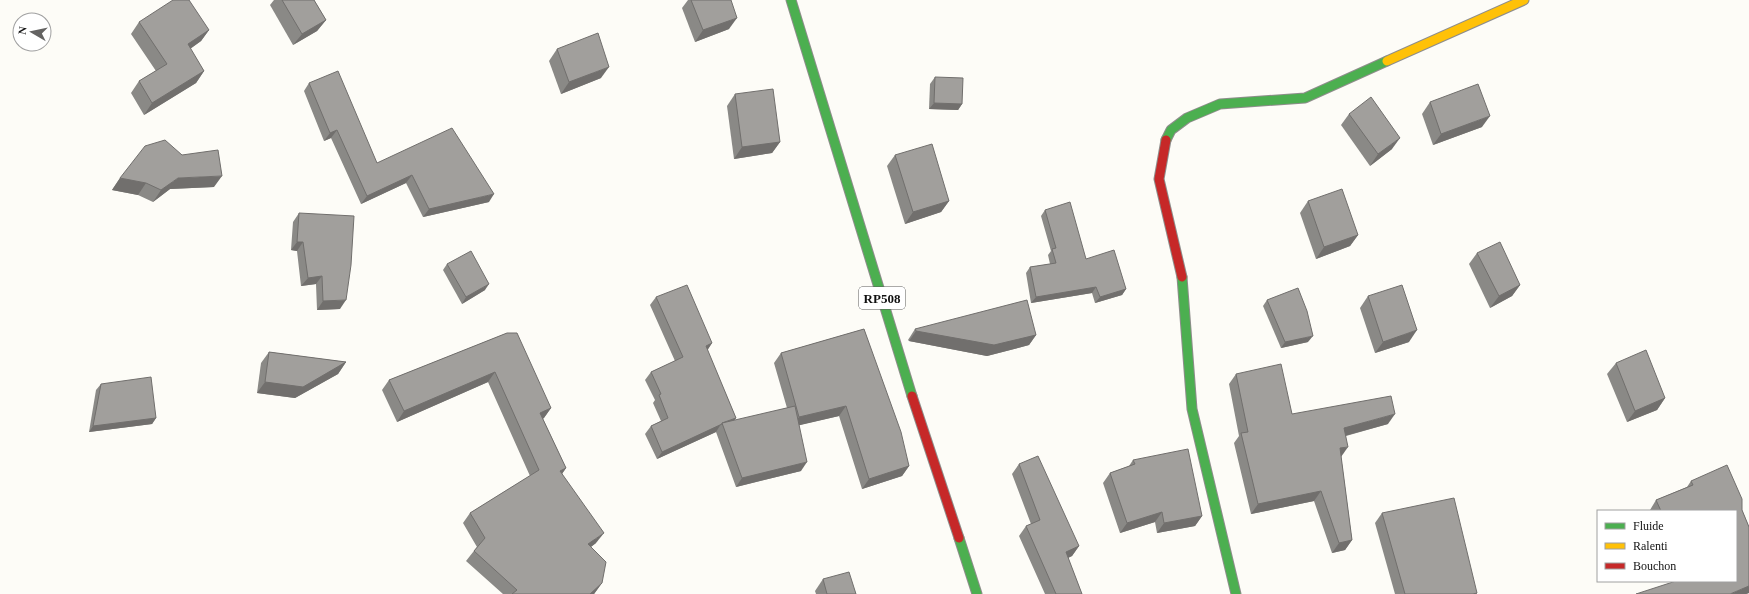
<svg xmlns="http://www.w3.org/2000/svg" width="1749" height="594" font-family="Georgia,serif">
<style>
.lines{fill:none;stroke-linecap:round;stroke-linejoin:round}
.fast-casing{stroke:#8e8d8b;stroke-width:11}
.slow-casing{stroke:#8e8d8b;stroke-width:11}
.jam-casing{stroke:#8e8d8b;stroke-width:11}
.fast{stroke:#4caf50;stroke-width:9}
.slow{stroke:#ffc107;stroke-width:9}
.jam{stroke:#c62828;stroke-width:9}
.wall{fill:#8a8986}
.shaded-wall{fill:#716f6d}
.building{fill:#a19f9c;stroke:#716f6d}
.labels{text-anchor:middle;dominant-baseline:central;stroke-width:4;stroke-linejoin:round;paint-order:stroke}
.shield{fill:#fff;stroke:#585858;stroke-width:1}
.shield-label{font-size:13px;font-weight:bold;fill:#111}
</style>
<rect width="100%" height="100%" fill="#fdfcf7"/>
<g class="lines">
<defs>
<g id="fast">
<polyline points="791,0 912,396"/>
<polyline points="1166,140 1171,130 1187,118 1220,104 1305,98 1387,61"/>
<polyline points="1182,277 1192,409 1236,594"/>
<polyline points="959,538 977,594"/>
</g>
<polyline id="slow" points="1387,61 1524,0"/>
<g id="jam">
<polyline points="1166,140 1159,179 1182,277"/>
<polyline points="912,396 959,538"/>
</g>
</defs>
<!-- fast casing -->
<use href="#fast" class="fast-casing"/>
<!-- slow casing -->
<use href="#slow" class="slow-casing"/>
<!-- jam casing -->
<use href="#jam" class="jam-casing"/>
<!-- fast -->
<use href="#fast" class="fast"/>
<!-- slow -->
<use href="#slow" class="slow"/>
<!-- jam -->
<use href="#jam" class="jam"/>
</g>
<!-- wall -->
<g class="wall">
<polygon points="274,0 314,0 326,20 317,31 293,45 270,5"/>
<polygon points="688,0 731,0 729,29 695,42 682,8"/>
<polygon points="139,22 209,30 201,41 190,49 204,71 196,83 144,115 131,93 139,81 156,71 131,34"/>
<polygon points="557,49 601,78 561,94 549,61"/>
<polygon points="935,77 962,104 958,110 929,109 930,84"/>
<polygon points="309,83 377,163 489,202 423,217 406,183 361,204 331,138 324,141 304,91"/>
<polygon points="735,94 780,142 772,153 734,159 727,106"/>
<polygon points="1430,102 1482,127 1433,145 1422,114"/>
<polygon points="1349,114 1392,149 1370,166 1341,125"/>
<polygon points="895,155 949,201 941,212 905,224 887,166"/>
<polygon points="120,178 214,187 170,189 153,202 138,195 112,190"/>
<polygon points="1308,201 1358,235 1350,246 1316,259 1300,213"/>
<polygon points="1045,210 1086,259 1126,289 1122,295 1095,303 1092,293 1031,303 1026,273 1030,267 1050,264 1048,255 1051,251 1041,216"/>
<polygon points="299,213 340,309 317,310 316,284 301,286 297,251 291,250 293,222"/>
<polygon points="1477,253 1520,285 1512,296 1490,308 1469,264"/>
<polygon points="447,264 485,290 462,304 443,270"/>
<polygon points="1368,296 1409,342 1375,353 1360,308"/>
<polygon points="656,297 712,343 707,350 736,418 734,421 787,408 774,363 781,353 864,329 909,466 902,476 862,489 839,416 799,425 801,471 736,487 716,432 657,459 645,434 651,426 661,421 653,403 655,400 645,380 651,372 675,361 650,305"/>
<polygon points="1267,300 1308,342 1281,348 1263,306"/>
<polygon points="915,329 1036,335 1029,345 987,356 909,341 908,340"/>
<polygon points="507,333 551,408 543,419 566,468 562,474 596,543 591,547 602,583 594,594 503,594 466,561 477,547 463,523 470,513 530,476 488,382 397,422 382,390 389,380"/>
<polygon points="269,352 346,362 338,374 295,398 257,393 261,363"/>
<polygon points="1616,363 1665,398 1657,410 1627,422 1607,374"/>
<polygon points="1236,374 1292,414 1388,424 1346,436 1341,456 1352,540 1345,550 1332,553 1314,501 1251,514 1234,443 1239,436 1229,384"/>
<polygon points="101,384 156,418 152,424 89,432 96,390"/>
<polygon points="1133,460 1202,516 1195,526 1157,533 1155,522 1120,533 1103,483 1110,473 1129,466"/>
<polygon points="1019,464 1079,546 1072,556 1068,558 1082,594 1045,594 1019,536 1026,526 1031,524 1012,474"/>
<polygon points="1691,481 1742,510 1749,527 1749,593 1746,594 1736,581 1736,511 1650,511 1650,510 1656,500 1687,487"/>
<polygon points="1382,513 1477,593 1477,594 1395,594 1375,523"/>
<polygon points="823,579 856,594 816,594 815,591"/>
</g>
<!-- shaded-wall -->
<g class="shaded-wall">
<polygon points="737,18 729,29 695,42 703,30"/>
<polygon points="326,20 317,31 293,45 302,34"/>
<polygon points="209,30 201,41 180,56 188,44"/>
<polygon points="609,67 601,78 561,94 569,82"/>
<polygon points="204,71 196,83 144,115 152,103"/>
<polygon points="934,103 962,104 958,110 929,109"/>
<polygon points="1490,116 1482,127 1433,145 1441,134"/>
<polygon points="337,130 331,138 324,141 330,133"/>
<polygon points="1400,138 1392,149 1370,166 1378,154"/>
<polygon points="780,142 772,153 734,159 742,147"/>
<polygon points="412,175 406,183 361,204 367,196"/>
<polygon points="222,176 214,187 170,189 153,202 161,190 178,178"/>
<polygon points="120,178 146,183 138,195 112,190"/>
<polygon points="494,194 489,202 423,217 429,209"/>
<polygon points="949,201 941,212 905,224 913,212"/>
<polygon points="1358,235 1350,246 1316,259 1324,247"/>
<polygon points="297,242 303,242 297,251 291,250"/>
<polygon points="322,276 316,284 301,286 308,278"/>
<polygon points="489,284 485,290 462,304 466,297"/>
<polygon points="1520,285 1512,296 1490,308 1499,296"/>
<polygon points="1096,287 1092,293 1031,303 1036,297"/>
<polygon points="1126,289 1122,295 1095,303 1100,297"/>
<polygon points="346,300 340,309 317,310 323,301"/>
<polygon points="1417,330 1409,342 1375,353 1383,342"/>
<polygon points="916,331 1036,335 1029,345 987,356 909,341"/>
<polygon points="1313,336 1308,342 1281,348 1285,342"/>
<polygon points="712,343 707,351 706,346"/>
<polygon points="346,362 338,374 295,398 257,393 265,382"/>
<polygon points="495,372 488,382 397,422 404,411"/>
<polygon points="1665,398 1657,410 1627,422 1635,411"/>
<polygon points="846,406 839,416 792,427 799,417"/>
<polygon points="551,408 544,418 533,423 540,413"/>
<polygon points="1395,414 1388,424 1337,438 1344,428"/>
<polygon points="156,418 152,424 89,432 93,426"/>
<polygon points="736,418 730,425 722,424"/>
<polygon points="721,424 716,432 657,459 662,452"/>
<polygon points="1348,447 1341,457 1340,448"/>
<polygon points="807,462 801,471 736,487 742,478"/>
<polygon points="909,466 902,476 862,489 869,479"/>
<polygon points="566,468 559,478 560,471"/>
<polygon points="1321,491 1314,501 1251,514 1258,504"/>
<polygon points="1162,512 1155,522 1120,533 1127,523"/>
<polygon points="1202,516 1195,526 1157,533 1164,523"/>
<polygon points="604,533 596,543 581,554 588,544"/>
<polygon points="1352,540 1345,550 1332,553 1339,543"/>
<polygon points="1079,546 1072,556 1059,562 1066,552"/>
<polygon points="602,583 594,594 590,594"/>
<polygon points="1749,586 1749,593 1746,594 1730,594"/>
</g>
<!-- building -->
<g class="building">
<polygon points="173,0 189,0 209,30 188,44 204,71 152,103 139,81 167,64 139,22"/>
<polygon points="282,0 314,0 326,20 302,34"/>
<polygon points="691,0 731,0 737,18 703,30"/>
<polygon points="598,33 609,67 569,82 557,49"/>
<polygon points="338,71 377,163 452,128 494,194 429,209 412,175 367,196 337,130 330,133 309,83"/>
<polygon points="935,77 963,78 962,104 934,103"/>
<polygon points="1478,84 1490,116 1441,134 1430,102"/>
<polygon points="773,89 780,142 742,147 735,94"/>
<polygon points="1371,97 1400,138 1378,154 1349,114"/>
<polygon points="165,140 182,155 218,150 222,176 178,178 161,190 146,183 120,178 145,146"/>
<polygon points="932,144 949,201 913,212 895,155"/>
<polygon points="1342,189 1358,235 1324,247 1308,201"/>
<polygon points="1070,202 1086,259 1114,250 1126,289 1100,297 1096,287 1036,297 1030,267 1056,263 1052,249 1056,248 1045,210"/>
<polygon points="299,213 354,216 351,265 346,300 323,301 322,276 308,278 303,242 297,242"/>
<polygon points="1500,242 1520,285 1499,296 1477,253"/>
<polygon points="471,251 489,284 466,297 447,264"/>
<polygon points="687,285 712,343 706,346 736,418 722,423 722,424 662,452 651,426 668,418 659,395 661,394 651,372 683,357 656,297"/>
<polygon points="1402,285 1417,330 1383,342 1368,296"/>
<polygon points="1298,288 1307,311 1313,336 1285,342 1267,300"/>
<polygon points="1027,300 1036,335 994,345 916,331 915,329"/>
<polygon points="864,329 901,432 909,466 869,479 846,406 799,417 781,353"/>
<polygon points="507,333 517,333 551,408 540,413 566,468 560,471 604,533 588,544 606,562 602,583 590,594 512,594 517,590 474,551 485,538 470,513 539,470 495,372 404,411 389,380"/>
<polygon points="1646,350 1665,398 1635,411 1616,363"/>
<polygon points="269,352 346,362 303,387 265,382"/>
<polygon points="1281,364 1292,414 1391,396 1395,414 1344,428 1348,447 1340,448 1352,540 1339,543 1321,491 1258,504 1241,433 1248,432 1236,374"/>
<polygon points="151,377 156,418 93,426 101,384"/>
<polygon points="795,406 807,462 742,478 722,423"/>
<polygon points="1188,449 1202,516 1164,523 1162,512 1127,523 1110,473 1135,464 1133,460"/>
<polygon points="1038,456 1079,546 1066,552 1082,594 1056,594 1026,526 1040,520 1019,464"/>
<polygon points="1727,465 1742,499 1742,510 1749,527 1749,586 1730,594 1636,594 1676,581 1736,581 1736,511 1661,511 1656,500 1693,485 1691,481"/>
<polygon points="1454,498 1477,593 1473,594 1405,594 1382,513"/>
<polygon points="849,572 856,594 827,594 823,579"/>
</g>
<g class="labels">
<!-- shield labels -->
<rect class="shield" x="859" y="287" width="46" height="22" rx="3"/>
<g class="shield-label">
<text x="882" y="298">RP508</text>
</g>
</g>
<!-- legend -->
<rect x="1597" y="510" width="140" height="72" fill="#ffffff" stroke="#a0a0a0"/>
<rect x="1605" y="523" width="20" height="6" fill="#4caf50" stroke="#a0a0a0"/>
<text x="1633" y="530" font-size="12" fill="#111111">Fluide</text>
<rect x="1605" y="543" width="20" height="6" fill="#ffc107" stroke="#a0a0a0"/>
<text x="1633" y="550" font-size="12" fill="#111111">Ralenti</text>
<rect x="1605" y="563" width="20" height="6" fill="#c62828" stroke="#a0a0a0"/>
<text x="1633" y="570" font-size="12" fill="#111111">Bouchon</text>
<!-- north arrow -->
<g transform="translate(32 32) rotate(279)"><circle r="19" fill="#ffffff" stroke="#a0a0a0"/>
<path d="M0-3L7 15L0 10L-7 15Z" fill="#646362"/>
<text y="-6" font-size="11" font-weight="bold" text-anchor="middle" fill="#111111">N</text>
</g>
</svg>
